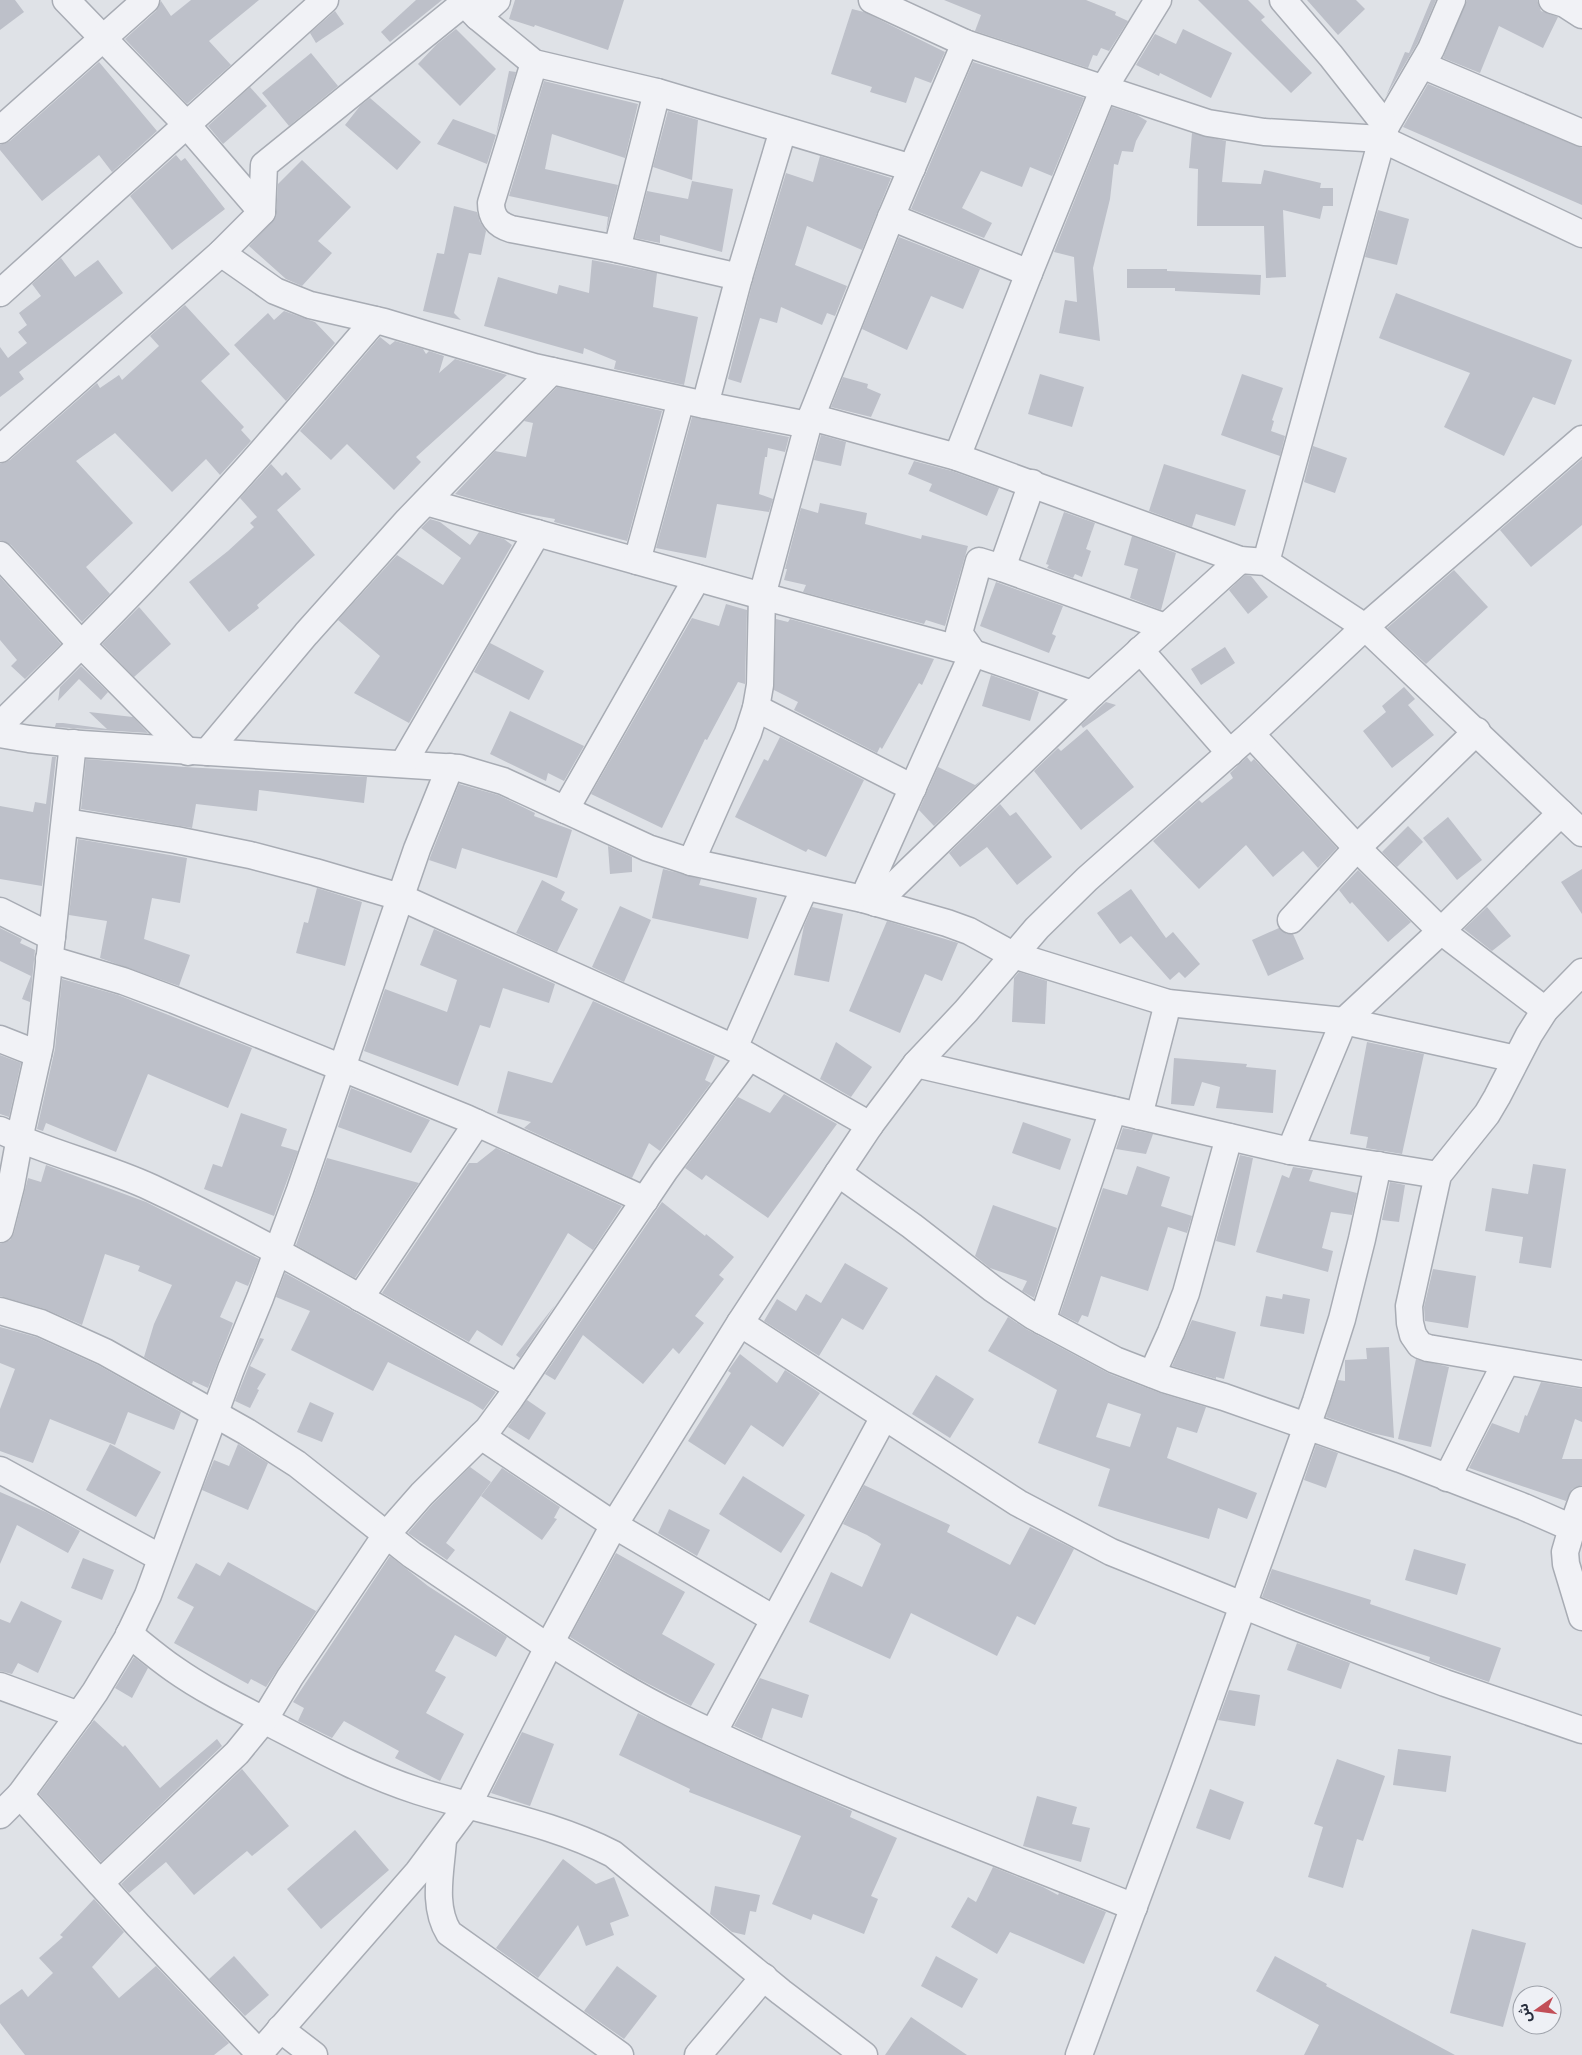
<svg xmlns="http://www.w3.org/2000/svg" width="1582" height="2055" font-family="'Alegreya Sans','Noto Sans Arabic',sans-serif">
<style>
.building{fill:#bdc0c9;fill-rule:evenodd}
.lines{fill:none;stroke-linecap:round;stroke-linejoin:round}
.minor-casing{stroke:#a8acb4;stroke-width:29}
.minor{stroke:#f1f2f6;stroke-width:26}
</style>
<rect width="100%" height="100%" fill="#dfe2e7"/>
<!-- building -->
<g class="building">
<polygon points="0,0 15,0 24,12 0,30"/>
<polygon points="191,0 259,0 209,41 231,65 187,104 125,39 156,11 161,1 171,16"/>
<polygon points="416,0 442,0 390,42 381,32"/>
<polygon points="515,0 624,0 608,50 535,25 534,27 509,19"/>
<polygon points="944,0 1086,0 1116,12 1115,15 1128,21 1109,51 1101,48 1097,56 1093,55 1088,68 975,31 981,15"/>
<polygon points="1198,0 1248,0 1265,17 1261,20 1312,73 1291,93"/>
<polygon points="1307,0 1356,0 1365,9 1338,35"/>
<polygon points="1431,0 1436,0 1418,42 1386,96 1405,52 1409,53"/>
<polygon points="1467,0 1537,0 1541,11 1558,17 1543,48 1499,26 1480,73 1443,58"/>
<polygon points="852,9 864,12 945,52 931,83 915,77 906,103 870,92 872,87 831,74"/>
<polygon points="335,11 344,24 316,43 310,33"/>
<polygon points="456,29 496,69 460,106 418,64 437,44"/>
<polygon points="1183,29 1232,53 1211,98 1160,73 1159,76 1136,65 1155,34 1176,44"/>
<polygon points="311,53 338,86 289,126 262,93"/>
<polygon points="99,62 157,131 112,172 99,155 42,201 0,150 0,145 10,141"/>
<polygon points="973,62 1084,98 1052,176 1030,167 1022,187 981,171 962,208 992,223 984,238 911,209"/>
<polygon points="509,71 516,72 496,135"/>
<polygon points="544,81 638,104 625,158 552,134 545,169 618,185 606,232 608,217 509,196"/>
<polygon points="1428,84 1582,148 1582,205 1403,127"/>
<polygon points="250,87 267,106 223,144 208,126"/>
<polygon points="370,98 421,142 397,170 345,125 360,106"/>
<polygon points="1112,107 1137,115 1147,121 1136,141 1133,152 1122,151 1118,165 1114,164 1110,199 1093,268 1100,341 1059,333 1065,300 1077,302 1074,257 1054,252"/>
<polygon points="668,111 698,120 692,180 653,167"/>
<polygon points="453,119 496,135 487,164 437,144"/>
<polygon points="1192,133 1226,141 1222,182 1261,184 1264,170 1321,183 1320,188 1333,188 1333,206 1323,206 1320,219 1283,210 1286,277 1266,278 1264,226 1197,226 1198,169 1189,168"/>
<polygon points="176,155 181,161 185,158 225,209 172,250 130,196"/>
<polygon points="820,156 891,178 862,250 807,226 795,265 847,286 835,316 827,313 822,325 781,307 777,323 760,318 741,383 728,379 753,281 786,173 813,182"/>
<polygon points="302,160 351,207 318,241 332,253 302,286 286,279 249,246 276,217 278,184"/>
<polygon points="692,181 733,189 722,252 660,235 660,243 635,238 647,191 688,199"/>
<polygon points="454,206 477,212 480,222 486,231 481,255 469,253 454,313 461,320 423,311 437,253 444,254"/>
<polygon points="1378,210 1409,219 1397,265 1365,257"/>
<polygon points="899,237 980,269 963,309 931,296 907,350 862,329"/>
<polygon points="61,258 75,277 98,260 123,293 19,372 24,379 0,397 0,347 8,358 27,343 18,332 27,325 19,313 41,296 32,284"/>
<polygon points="592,260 657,273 653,307 698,317 684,385 614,369 616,361 584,348 583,354 484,326 498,277 557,294 559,285 589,293"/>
<polygon points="1127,269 1167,269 1167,271 1261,275 1260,295 1175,291 1175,288 1127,288"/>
<polygon points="1396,293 1572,360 1555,405 1533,397 1504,456 1444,427 1470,373 1379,338"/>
<polygon points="185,305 230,354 201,381 244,427 241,430 251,441 220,475 206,459 172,492 115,433 76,461 133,523 86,567 110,594 82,622 11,545 0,540 0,464 10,460 97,383 100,388 119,375 122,380 159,346 150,336"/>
<polygon points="284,311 315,322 335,343 286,401 234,345 268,313 274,320"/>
<polygon points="380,337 390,345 395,341 423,349 426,354 429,351 444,356 439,373 455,359 507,375 416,457 421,462 394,490 347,444 331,460 300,431"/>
<polygon points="1040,374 1084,387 1072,427 1028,414"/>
<polygon points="1242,374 1283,388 1272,420 1274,421 1271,431 1285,436 1280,456 1221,435"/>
<polygon points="843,377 868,384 867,388 881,394 871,417 831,407"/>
<polygon points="557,387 662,411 627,541 554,522 555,519 516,512 455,494 495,451 526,457 533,423 524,421"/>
<polygon points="692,417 789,437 785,452 768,448 767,457 765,457 759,494 773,499 769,512 717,504 706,558 656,548"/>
<polygon points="821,435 846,442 841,466 814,460"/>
<polygon points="1313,446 1347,458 1335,493 1304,482"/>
<polygon points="1582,459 1582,525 1531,567 1500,530"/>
<polygon points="914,461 952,471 999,488 987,516 929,491 932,484 908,474"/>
<polygon points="271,464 282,476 286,472 301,489 277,510 315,555 257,605 259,608 229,632 189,582 228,551 254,527 250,523 257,517 240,498"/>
<polygon points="1164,464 1246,490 1235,526 1196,514 1192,527 1149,511"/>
<polygon points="820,503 867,513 865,524 921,539 922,535 968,546 945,626 926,620 924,624 803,592 806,585 784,580 787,569 785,569 801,508 818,513"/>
<polygon points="1064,512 1095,523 1086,549 1091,551 1082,577 1075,574 1073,578 1047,568 1049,565 1046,564"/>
<polygon points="430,519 440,522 470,545 479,532 504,539 512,545 409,723 354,693 380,656 338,620 397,555 443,585 461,558 421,528"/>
<polygon points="1132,536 1176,553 1161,610 1130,598 1138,569 1124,565"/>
<polygon points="1454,570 1488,607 1426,664 1387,628"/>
<polygon points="1245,575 1251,576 1268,597 1248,614 1229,590"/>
<polygon points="0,577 61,644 25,679 11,666 17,660 0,640"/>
<polygon points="996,582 1063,606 1052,634 1056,636 1049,653 980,626"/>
<polygon points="726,604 747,610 745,684 738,682 707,740 705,739 662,828 591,794 692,618 719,626"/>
<polygon points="139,607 171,644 134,677 102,644"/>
<polygon points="776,619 788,622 790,619 934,659 922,685 919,683 882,749 880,747 877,753 794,710 798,702 774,690"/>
<polygon points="490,643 544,671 529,700 474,672"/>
<polygon points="1225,647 1235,663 1201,685 1191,669"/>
<polygon points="81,666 108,692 101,700 79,679 58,701 60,687"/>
<polygon points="991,675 1039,692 1030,721 982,706"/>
<polygon points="1404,687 1415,699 1408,705 1434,735 1392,768 1363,731 1386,712 1382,706"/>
<polygon points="1106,702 1116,705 1083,728 1081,725"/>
<polygon points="510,711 584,746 588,739 564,781 548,773 546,781 490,754"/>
<polygon points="89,712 133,717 148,733 55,727 56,723 63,723 107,729"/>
<polygon points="1087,729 1134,787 1081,830 1034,771 1058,748 1061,751"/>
<polygon points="780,737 864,780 826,857 808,849 806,852 735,817 764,759 768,761"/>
<polygon points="52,757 56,757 42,886 0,879 0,806 33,812 35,802 46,804"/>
<polygon points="1247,757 1251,762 1254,759 1337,848 1318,868 1303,851 1273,877 1246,845 1199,889 1153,841 1199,800 1202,803 1233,778 1230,773"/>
<polygon points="86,759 185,767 367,777 364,803 259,790 257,811 196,804 192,828 81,809"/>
<polygon points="938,767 975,785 982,780 934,826 919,810"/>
<polygon points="459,784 498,795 535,813 534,816 572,830 557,878 462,848 456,869 429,860"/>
<polygon points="1000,804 1010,816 1016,812 1052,857 1017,885 987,847 960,867 949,853"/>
<polygon points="1448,817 1482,860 1457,880 1423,838"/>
<polygon points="1408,826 1423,842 1397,867 1382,852"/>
<polygon points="78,839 187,858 180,903 152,898 144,939 190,955 179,986 100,958 107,921 69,915"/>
<polygon points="608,846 632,857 632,872 610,874"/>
<polygon points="663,869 701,879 699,885 757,898 748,939 652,918"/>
<polygon points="1582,869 1582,914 1561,882"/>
<polygon points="1358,870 1411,922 1388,942 1352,902 1350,904 1339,890"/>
<polygon points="542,880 565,892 561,900 578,909 557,952 512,931 516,933"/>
<polygon points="317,888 362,902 345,966 296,953 304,922 308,923"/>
<polygon points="1131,889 1166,938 1173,932 1200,964 1185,978 1179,972 1170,980 1131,936 1120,944 1097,913"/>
<polygon points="620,906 651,920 624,982 592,967"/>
<polygon points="812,907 843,914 829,982 794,975 804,926"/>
<polygon points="1487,907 1511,936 1492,951 1464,929"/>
<polygon points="887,921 958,943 942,981 925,974 900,1033 849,1011"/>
<polygon points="0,928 22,939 20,943 35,950 30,1002 22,999 31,976 0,961"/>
<polygon points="1279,928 1287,934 1293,934 1304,959 1268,976 1252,940"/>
<polygon points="434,929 555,984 549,1003 503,988 490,1028 480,1025 458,1086 364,1051 385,989 447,1012 457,980 420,965"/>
<polygon points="1019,972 1047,981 1045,1024 1012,1022 1014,978"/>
<polygon points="62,979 118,995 252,1048 228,1108 148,1074 116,1152 46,1123 43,1131 37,1129 55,1049"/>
<polygon points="593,1001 715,1056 705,1080 711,1083 660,1151 649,1143 632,1178 524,1128 531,1122 497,1113 508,1071 552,1083"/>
<polygon points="836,1042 872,1067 851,1097 820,1079"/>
<polygon points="1367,1042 1424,1054 1402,1154 1366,1148 1368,1137 1350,1134"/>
<polygon points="0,1055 21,1063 9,1117 0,1114"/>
<polygon points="1174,1058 1247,1064 1246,1067 1276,1070 1273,1113 1216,1108 1220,1087 1202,1082 1194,1106 1171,1104"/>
<polygon points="351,1088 430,1120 411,1153 338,1127"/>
<polygon points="784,1094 837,1124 768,1218 706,1175 702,1180 685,1168 738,1097 770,1113"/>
<polygon points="241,1113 287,1129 281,1146 298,1151 274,1216 204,1189 213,1164 222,1167"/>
<polygon points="1023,1122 1071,1139 1060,1170 1012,1153"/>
<polygon points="1123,1128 1153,1134 1146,1154 1116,1149"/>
<polygon points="496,1148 622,1206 593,1250 568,1233 502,1346 477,1330 469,1342 382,1293 469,1163 477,1163"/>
<polygon points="1240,1155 1253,1158 1235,1246 1216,1241"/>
<polygon points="327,1158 419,1183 355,1278 296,1245"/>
<polygon points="1533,1164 1566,1169 1551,1268 1519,1263 1523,1237 1485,1231 1492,1188 1528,1194"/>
<polygon points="46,1165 146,1202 259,1259 248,1286 236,1281 220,1317 233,1323 208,1388 193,1381 192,1384 144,1357 154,1324 172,1285 138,1271 140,1266 105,1254 82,1325 45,1309 0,1296 0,1244 10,1240 14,1233 28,1178 41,1182"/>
<polygon points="1137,1166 1170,1177 1161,1206 1192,1216 1187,1233 1168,1227 1148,1291 1101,1276 1088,1317 1082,1315 1078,1323 1060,1314 1103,1188 1127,1195"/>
<polygon points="1293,1167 1313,1170 1309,1181 1357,1193 1352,1215 1331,1212 1322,1248 1333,1251 1328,1272 1256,1252 1282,1175 1289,1178"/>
<polygon points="1390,1182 1405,1185 1399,1222 1382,1220"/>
<polygon points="662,1202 705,1236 706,1234 734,1257 719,1275 724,1279 695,1316 704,1323 679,1354 673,1348 643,1384 583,1335 555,1380 545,1374"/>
<polygon points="993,1205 1057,1228 1034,1298 1022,1291 1027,1281 990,1268 975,1256"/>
<polygon points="845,1263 888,1288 863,1330 842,1318 819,1356 764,1321 777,1299 796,1311 806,1294 821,1303"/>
<polygon points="1433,1269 1476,1276 1468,1328 1425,1321 1424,1307"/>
<polygon points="285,1273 330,1298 496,1392 483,1410 472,1403 388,1362 373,1391 291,1350 310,1311 276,1297"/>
<polygon points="1283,1294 1310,1299 1304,1334 1260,1326 1266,1296 1282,1299"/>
<polygon points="555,1305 520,1358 516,1355"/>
<path d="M1008 1317 1026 1329 1110 1374 1160 1393 1206 1407 1197 1433 1177 1427 1167 1458 1257 1493 1247 1519 1218 1508 1209 1539 1098 1506 1110 1469 1038 1443 1057 1390 988 1351ZM1108 1403 1141 1414 1130 1447 1096 1437Z"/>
<polygon points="1192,1320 1236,1332 1224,1379 1216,1377 1216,1379 1172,1366"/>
<polygon points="0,1327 36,1337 98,1365 181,1412 174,1430 128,1412 115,1445 50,1419 33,1463 0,1451 0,1409 15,1369 0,1363"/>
<polygon points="260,1338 264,1339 250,1366 266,1374 257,1389 259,1390 250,1408 235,1401"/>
<polygon points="1389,1347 1394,1438 1372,1433 1326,1417 1338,1380 1345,1381 1345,1360 1367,1359 1366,1348"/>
<polygon points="740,1354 777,1383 785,1370 820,1393 783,1447 751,1425 725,1465 688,1441 731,1373 728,1371"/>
<polygon points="1416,1359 1449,1367 1431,1447 1398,1439"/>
<polygon points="936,1375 974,1399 950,1438 912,1414"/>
<polygon points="1541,1382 1582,1389 1582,1422 1575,1419 1562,1459 1582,1459 1582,1485 1572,1489 1566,1501 1469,1468 1492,1423 1519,1433 1525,1415 1527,1416"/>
<polygon points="527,1400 546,1413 529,1440 508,1427"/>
<polygon points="310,1402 334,1413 322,1442 297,1432"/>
<polygon points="110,1444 161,1472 136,1517 86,1490"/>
<polygon points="238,1444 268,1463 248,1510 202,1490 214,1460 229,1466"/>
<polygon points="1316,1445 1338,1453 1326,1488 1304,1480"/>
<polygon points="470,1467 491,1482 446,1543 455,1550 447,1560 408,1533 433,1504"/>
<polygon points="502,1468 560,1507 554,1518 557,1519 542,1540 481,1496"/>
<polygon points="743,1476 805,1515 781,1553 719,1514"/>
<polygon points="864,1485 950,1525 947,1532 1010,1565 1030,1527 1074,1549 1035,1625 1017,1616 997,1656 911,1613 890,1659 809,1622 831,1572 862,1587 881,1544 867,1535 843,1524"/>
<polygon points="0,1492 46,1512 80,1531 68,1553 17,1525 0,1564"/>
<polygon points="669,1509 710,1530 697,1556 658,1533"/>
<polygon points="1414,1549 1466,1564 1457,1595 1405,1580"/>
<polygon points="616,1553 685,1592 662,1634 715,1664 691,1706 635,1677 570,1637"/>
<polygon points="390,1556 428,1586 507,1637 496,1657 455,1635 435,1671 446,1677 426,1713 464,1734 440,1781 395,1758 399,1751 344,1721 332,1738 298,1721 304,1708 293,1702"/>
<polygon points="83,1558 114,1570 102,1600 71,1588"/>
<polygon points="228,1562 316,1611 325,1598 266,1687 251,1679 248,1684 174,1643 194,1607 177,1598 196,1563 220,1576"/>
<polygon points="1272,1569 1371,1600 1370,1604 1501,1648 1489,1682 1429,1661 1430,1657 1361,1635 1262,1597"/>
<polygon points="21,1601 62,1621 38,1673 18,1663 12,1674 0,1671 0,1619 10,1623"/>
<polygon points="1297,1643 1350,1663 1341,1689 1287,1670"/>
<polygon points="134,1657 148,1668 132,1698 115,1688"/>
<polygon points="760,1678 809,1695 802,1718 772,1708 762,1739 734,1726"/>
<polygon points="1229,1690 1260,1695 1255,1726 1218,1720"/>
<polygon points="638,1713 725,1755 852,1811 850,1817 897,1838 871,1896 878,1899 864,1934 813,1914 811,1920 772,1904 801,1836 689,1792 690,1789 619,1755"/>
<polygon points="94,1720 123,1747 125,1745 160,1788 217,1739 222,1746 101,1862 39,1794"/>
<polygon points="522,1732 554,1744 530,1806 491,1793"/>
<polygon points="1398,1749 1451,1756 1446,1792 1393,1785"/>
<polygon points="1337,1759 1385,1776 1363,1841 1357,1839 1343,1888 1308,1877 1323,1827 1314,1824"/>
<polygon points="242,1769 289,1826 252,1856 247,1851 194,1895 166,1862 129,1893 121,1884"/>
<polygon points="1210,1789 1244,1802 1230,1840 1196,1828"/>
<polygon points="1037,1796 1077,1807 1072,1824 1090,1828 1081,1862 1023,1846"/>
<polygon points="355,1830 389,1870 321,1929 287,1889"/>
<polygon points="563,1859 596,1884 614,1877 629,1916 610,1923 614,1935 586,1946 578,1925 538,1978 496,1948"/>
<polygon points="993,1867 1043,1887 1058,1895 1059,1893 1106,1912 1084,1964 1010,1932 997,1954 951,1927 968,1897 976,1902"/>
<polygon points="715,1886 760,1895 756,1912 750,1911 745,1935 732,1932 710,1914"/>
<polygon points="94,1899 124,1932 92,1967 119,1998 156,1966 229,2043 214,2055 25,2055 0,2023 0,2005 22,1989 28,1997 53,1973 39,1958 63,1937 60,1935"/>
<polygon points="1472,1929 1526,1943 1503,2027 1450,2013"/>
<polygon points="234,1956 269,1995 245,2016 209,1979"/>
<polygon points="936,1956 978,1979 962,2008 921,1986"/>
<polygon points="1275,1956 1327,1984 1326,1986 1455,2055 1304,2055 1319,2025 1256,1991"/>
<polygon points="617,1966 657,1996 624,2039 584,2011"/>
<polygon points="911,2017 967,2055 885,2055"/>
</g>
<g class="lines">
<defs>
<g id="minor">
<polyline points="66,0 186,124 262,212"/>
<polyline points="872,0 965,43 1208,123 1264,132 1382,139 1386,126 1431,49 1452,0"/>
<polyline points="1283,0 1331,56 1386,126"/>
<polyline points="1552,0 1565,4 1582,15"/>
<polyline points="478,17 534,63 657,92 912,168"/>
<path d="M534 63 491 203C491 217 498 225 511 229L617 249 739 277"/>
<polyline points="1422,65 1582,133"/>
<polyline points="0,130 146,0"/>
<polyline points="891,217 1029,273"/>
<polyline points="617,249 657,92"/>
<polyline points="221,253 275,291 310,305 384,322 534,367 705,405 808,425"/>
<polyline points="0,293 325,0"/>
<polyline points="705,405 739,277 783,130"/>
<polyline points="811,417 957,457 1240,560 1266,562 1365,627 1582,833"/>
<polyline points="0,449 221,253 262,212 264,165 464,3 478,17 497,0"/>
<polyline points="957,457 1029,273 1104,88 1158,0"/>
<polyline points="426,502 762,596 973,653 1092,694"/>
<polyline points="0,555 82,645 188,752"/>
<polyline points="637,561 681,400"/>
<polyline points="1266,562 1382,139 1582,234"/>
<polyline points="1002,568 1165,627"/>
<polyline points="1140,650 1230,753"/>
<polyline points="756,708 913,788"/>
<path d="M0 725C83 644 164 561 241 475 287 424 330 372 375 320"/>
<polyline points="0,734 29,739 66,743 459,768 503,781 648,848 691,862 863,899 947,923 969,931 1013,955 1168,1003 1344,1021 1516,1059"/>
<polyline points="1251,734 1357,848 1441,931 1545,1010"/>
<polyline points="207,752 306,634 408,520 552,371"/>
<polyline points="403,764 537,533"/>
<polyline points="565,810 697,578"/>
<polyline points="66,822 176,840 250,855 315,872 400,897 734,1048 870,1125"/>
<polyline points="691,862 748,733 756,708 760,685 762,596 808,425 891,217 965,43"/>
<polyline points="863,899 973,653 959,633 979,561 1002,568 1032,483"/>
<polyline points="876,903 1092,694 1240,560"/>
<polyline points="0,911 52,937"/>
<polyline points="1291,920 1357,848 1477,731"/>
<polyline points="49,959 123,981 174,1000 466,1118 645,1200"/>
<polyline points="1582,972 1545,1010 1529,1035 1497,1097 1487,1114 1438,1175 1409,1306 1410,1323 1413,1335 1420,1345 1428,1348 1582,1374"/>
<polyline points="0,1039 38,1054"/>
<polyline points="734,1048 805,887"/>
<polyline points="916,1064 1290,1151 1438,1175"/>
<polyline points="1139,1116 1168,1003"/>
<path d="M0 1130C49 1154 103 1165 152 1188 278 1247 397 1320 518 1387"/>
<polyline points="1290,1151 1344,1021 1441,931 1561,813"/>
<polyline points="838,1173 912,1226 993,1289 1033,1316 1115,1360 1164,1379 1224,1397 1400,1459 1524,1507 1572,1528 1565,1552 1566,1564 1582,1617"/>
<polyline points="0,1229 11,1186 22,1126 40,1046 73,743"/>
<polyline points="360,1298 477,1123"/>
<polyline points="0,1311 41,1323 105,1352 247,1432 297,1464 412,1555 548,1647"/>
<polyline points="1042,1321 1113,1110"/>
<polyline points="740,1323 1018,1503 1111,1552 1292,1625 1445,1683 1582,1730"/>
<polyline points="1152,1374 1171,1332 1186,1293 1229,1137"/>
<polyline points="481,1436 614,1525 774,1619"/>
<polyline points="0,1470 161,1558"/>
<polyline points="1447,1478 1506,1362"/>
<polyline points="1572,1528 1582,1500"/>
<path d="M129 1634C144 1646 158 1658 174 1669 208 1693 247 1711 283 1730 327 1753 371 1776 418 1791 484 1812 551 1822 613 1854L781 1992 864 2055"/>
<path d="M551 1643C591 1668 632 1694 675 1715 824 1788 980 1845 1134 1907"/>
<polyline points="0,1686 79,1715 20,1795 138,1925 259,2053"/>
<polyline points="79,1715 95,1692 127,1639 148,1595 231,1369 260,1298 300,1190 417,849 450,767"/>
<polyline points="713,1733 884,1417"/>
<polyline points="0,1815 20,1795"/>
<path d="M443 1840C441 1871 432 1906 449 1933L620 2055"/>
<polyline points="100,1883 237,1753 264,1720 290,1677 386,1535 422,1494 488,1429 510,1399 665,1170 749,1057"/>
<polyline points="280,2029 314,2055"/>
<polyline points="258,2055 418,1872 468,1805 548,1647 614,1525 740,1323 838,1173 870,1125 916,1064 966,1011 1037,928 1087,879 1251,734 1365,627 1582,439"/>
<polyline points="698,2055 764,1977"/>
<polyline points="1079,2055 1181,1779 1316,1401 1342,1319 1362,1239 1378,1165"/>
</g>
</defs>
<!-- minor casing -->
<use href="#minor" class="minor-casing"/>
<!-- minor -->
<use href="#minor" class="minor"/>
</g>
<!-- north arrow -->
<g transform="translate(1537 2010) rotate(256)"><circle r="24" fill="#eef0f5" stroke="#9fa3ab"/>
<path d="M0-4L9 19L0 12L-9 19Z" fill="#c24e57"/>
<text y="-8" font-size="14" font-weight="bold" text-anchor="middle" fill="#292f3d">ش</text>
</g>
</svg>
